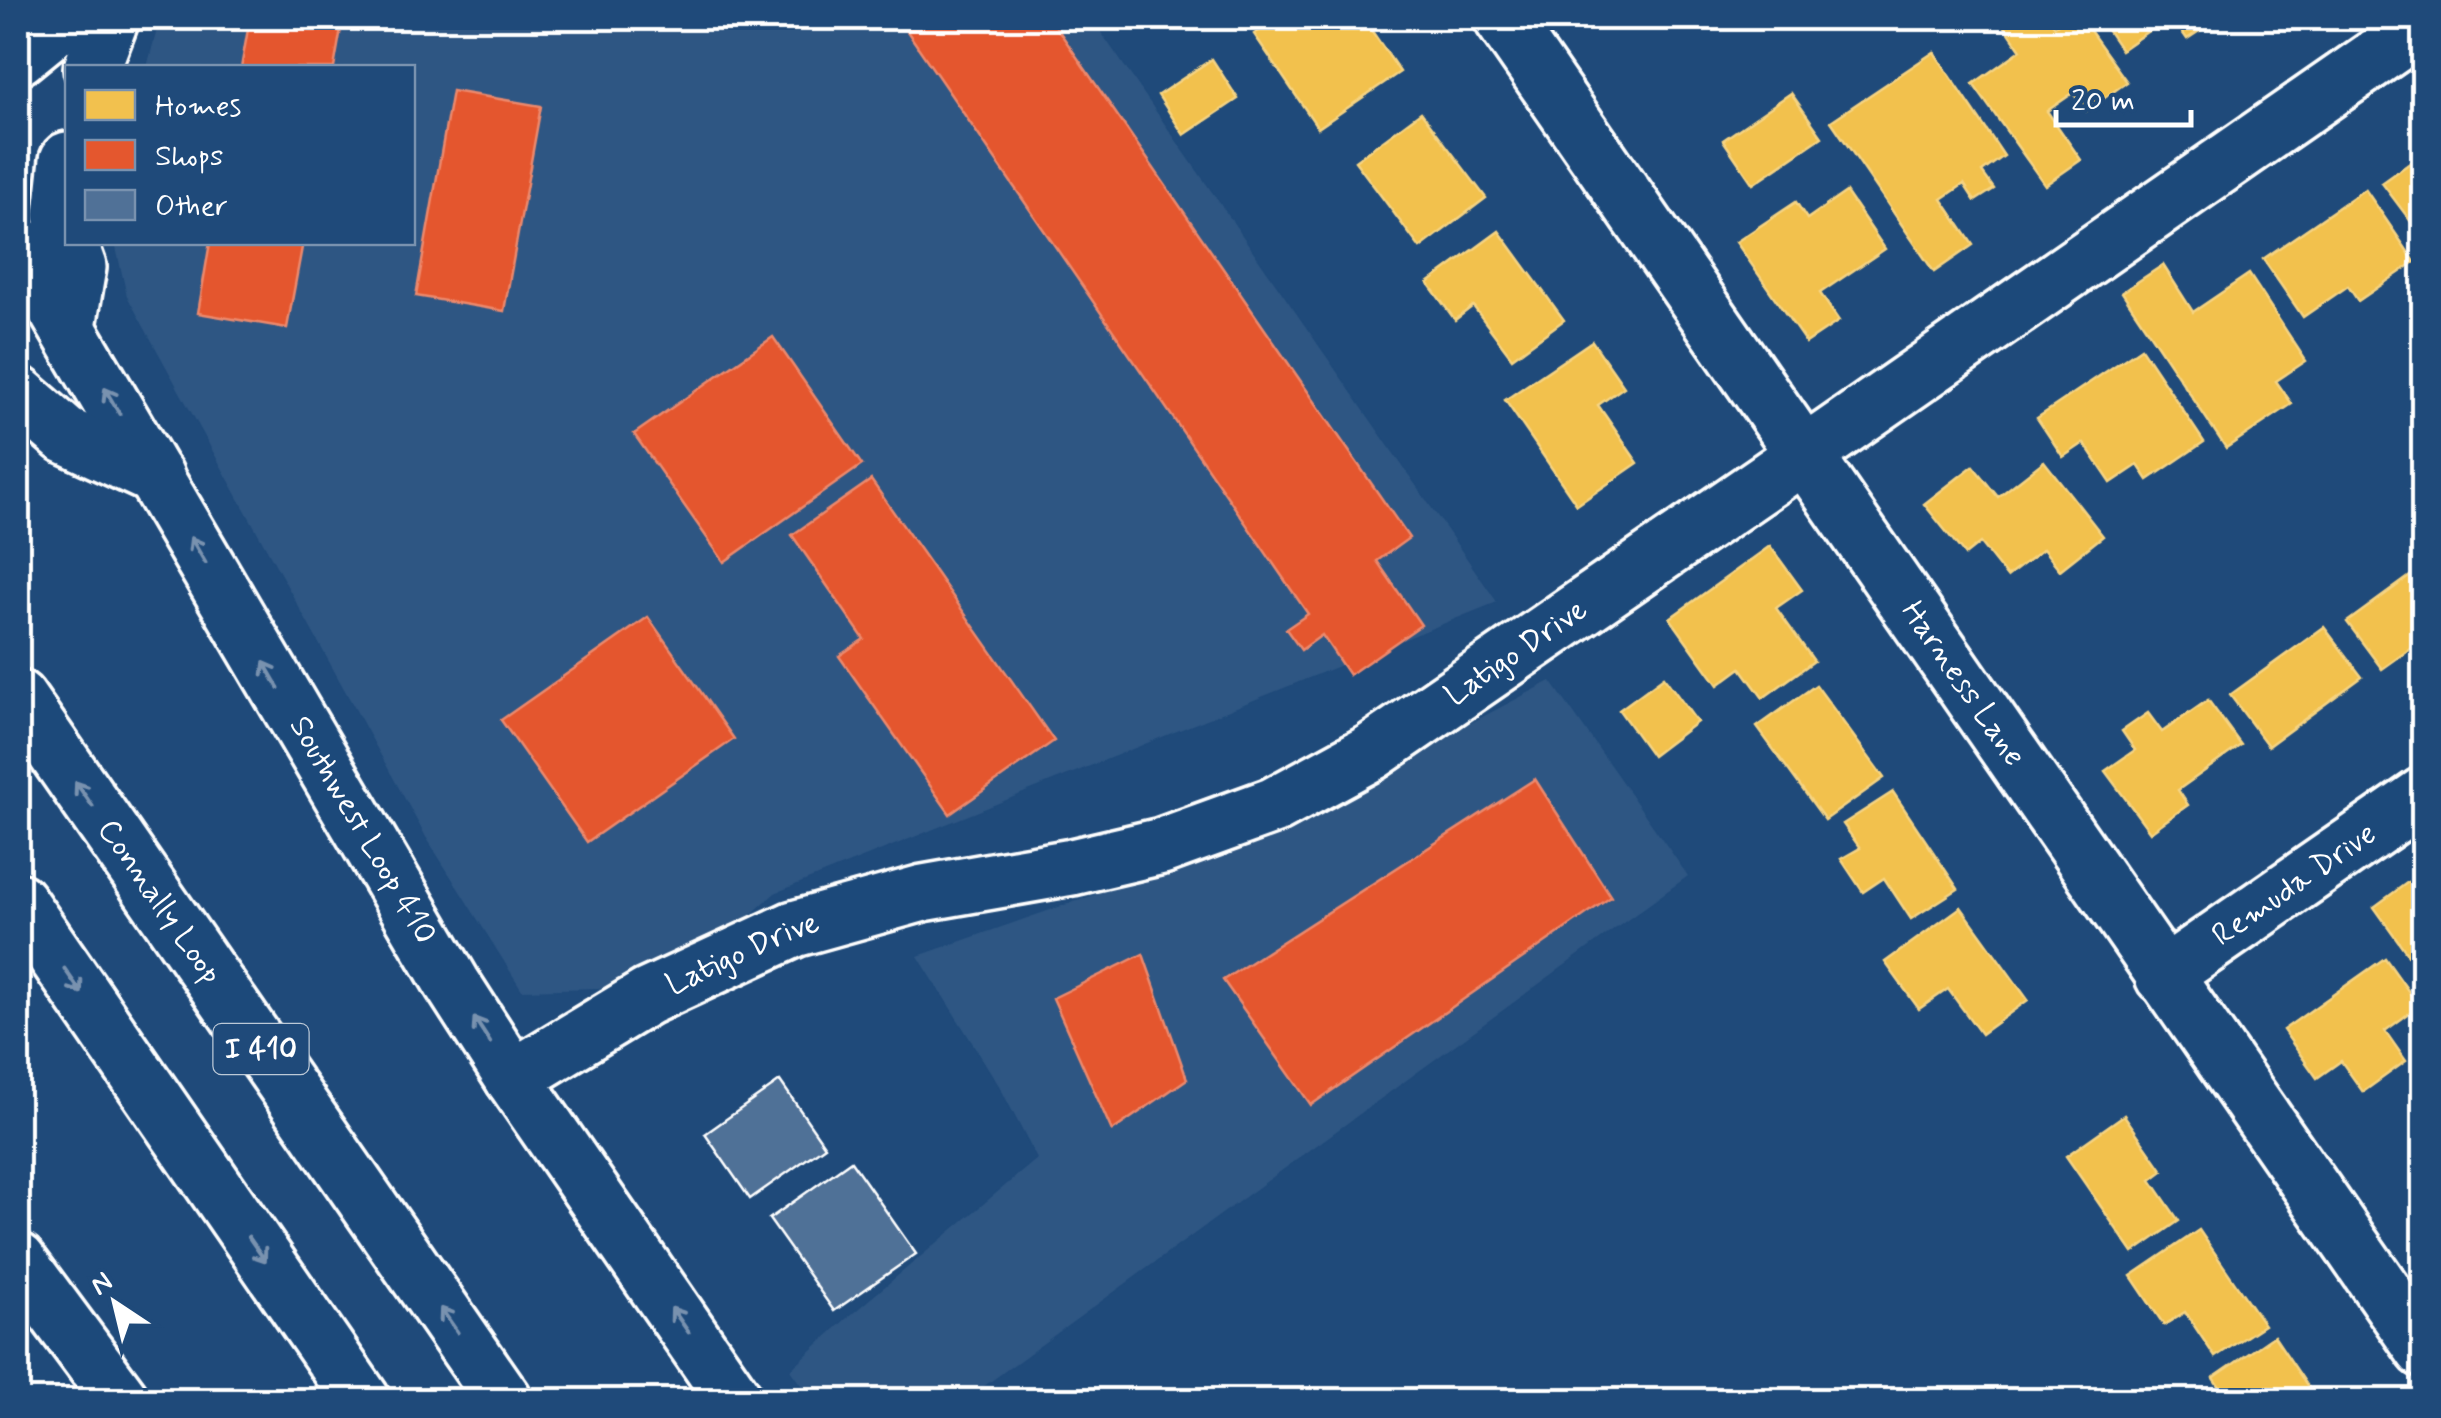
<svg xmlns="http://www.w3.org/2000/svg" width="2441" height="1418" font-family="Mynerve,sans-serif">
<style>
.built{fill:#2e5683}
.homes{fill:#f2c14e;stroke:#f6d483;stroke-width:2.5}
.shops{fill:#e4572e;stroke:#ec896d;stroke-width:2.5}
.building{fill:#507197;stroke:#fff;stroke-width:2.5}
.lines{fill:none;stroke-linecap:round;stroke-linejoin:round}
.minor-casing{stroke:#fff;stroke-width:62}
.major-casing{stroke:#fff;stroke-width:62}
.highway-casing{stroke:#fff;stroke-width:62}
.minor{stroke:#1f4a7a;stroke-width:55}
.major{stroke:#1f4a7a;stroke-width:55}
.highway{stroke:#1f4a7a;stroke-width:55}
.oneway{stroke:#7992af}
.labels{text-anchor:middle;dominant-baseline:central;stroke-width:10;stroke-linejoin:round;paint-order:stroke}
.shield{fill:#1f4a7a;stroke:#bcc9d7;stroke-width:2.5}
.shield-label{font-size:30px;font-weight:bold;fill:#fff}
.street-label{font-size:32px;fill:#fff;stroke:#1f4a7a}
</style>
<rect width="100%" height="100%" fill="#1f4a7a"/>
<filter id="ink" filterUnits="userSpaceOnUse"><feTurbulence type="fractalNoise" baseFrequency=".01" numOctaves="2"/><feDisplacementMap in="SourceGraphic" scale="20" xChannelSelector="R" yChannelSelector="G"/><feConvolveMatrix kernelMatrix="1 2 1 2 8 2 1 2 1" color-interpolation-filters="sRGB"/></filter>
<g filter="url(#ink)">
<!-- built -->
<g class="built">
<polygon points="160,18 1091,18 1497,602 775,893 671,986 522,990 426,837 127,296 115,243 412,242 412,68 147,67"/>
<polygon points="1551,681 1688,876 965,1400 812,1400 790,1370 846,1319 1037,1159 1000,1087 918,956 1240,844"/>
</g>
<!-- homes -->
<g class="homes">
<polygon points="1278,18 1363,18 1400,72 1318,128 1254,34"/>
<polygon points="2015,18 2049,18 2055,26 2066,18 2081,18 2127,82 2086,111 2073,93 2047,111 2081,160 2045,185 1973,84 2021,50 2004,25"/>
<polygon points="2099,18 2167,18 2121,50"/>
<polygon points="2172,18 2219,18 2187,39"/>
<polygon points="1934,52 2004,156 1982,172 1994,189 1975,201 1964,184 1942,199 1973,245 1934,272 1831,121"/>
<polygon points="1212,59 1238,99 1184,135 1158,95"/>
<polygon points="1791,93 1822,137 1753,184 1723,140"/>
<polygon points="1421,112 1486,198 1420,248 1355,161"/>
<polygon points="2424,153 2424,239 2382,183"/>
<polygon points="2365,189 2415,262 2358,301 2348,286 2303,317 2263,259"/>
<polygon points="1846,192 1885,249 1820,293 1839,321 1806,343 1736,242 1796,202 1807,219"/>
<polygon points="1499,231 1564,320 1512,358 1473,306 1455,320 1428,283"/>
<polygon points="2163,265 2193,312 2249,274 2306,361 2276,381 2292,404 2226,448 2122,292"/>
<polygon points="1592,341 1624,387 1598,405 1638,463 1577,505 1505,400"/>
<polygon points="2141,348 2204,442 2148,480 2138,465 2111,483 2084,443 2063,457 2037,418"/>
<polygon points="2044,461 2103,536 2060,570 2043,549 2007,577 1980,543 1965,555 1924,504 1973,466 1998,497"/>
<polygon points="1770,546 1802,590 1776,608 1814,661 1763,698 1741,668 1718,685 1670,618"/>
<polygon points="2424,566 2424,639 2382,669 2347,622"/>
<polygon points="2324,627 2362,677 2268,746 2230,695"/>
<polygon points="1664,677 1697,722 1652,756 1619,710"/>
<polygon points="1816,685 1884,778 1825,820 1757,727"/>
<polygon points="2208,700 2241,745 2178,790 2188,805 2150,832 2105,771 2135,750 2122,731 2148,713 2162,732"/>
<polygon points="1893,792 1958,889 1911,919 1884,878 1863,892 1841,859 1860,848 1843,824"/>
<polygon points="2415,877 2424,888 2424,977 2374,907"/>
<polygon points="1961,907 2028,1000 1981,1034 1948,989 1919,1009 1885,962"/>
<polygon points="2385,958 2419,1006 2385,1031 2406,1061 2363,1092 2341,1061 2317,1078 2283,1030"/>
<polygon points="2124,1115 2163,1171 2151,1180 2179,1221 2133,1253 2066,1156"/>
<polygon points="2199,1230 2264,1325 2215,1357 2185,1312 2164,1325 2131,1276"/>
<polygon points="2274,1336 2317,1400 2228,1400 2213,1378"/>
</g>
<!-- shops -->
<g class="shops">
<polygon points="250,18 311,18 342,23 334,68 241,68"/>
<polygon points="898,18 1050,18 1409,538 1377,561 1421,625 1349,675 1322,635 1301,650 1286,629 1308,614"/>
<polygon points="452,91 541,106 504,311 416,296"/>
<polygon points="210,242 303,242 287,328 198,313"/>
<polygon points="773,337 862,465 724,562 634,434"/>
<polygon points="871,480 1054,741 950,814 839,656 864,639 792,535"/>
<polygon points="648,617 734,739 587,842 501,720"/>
<polygon points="1535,779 1611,897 1311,1105 1223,980"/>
<polygon points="1143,954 1187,1079 1112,1131 1053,998"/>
</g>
<!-- building -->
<g class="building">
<polygon points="780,1081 825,1146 750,1199 705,1134"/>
<polygon points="851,1161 916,1254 834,1311 769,1219"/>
</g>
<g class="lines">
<defs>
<g id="minor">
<path id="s1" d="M1502 18 2424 1350"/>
<path id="s2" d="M2163 976 2424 795"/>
<path id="s3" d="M513 1078 647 997 794 929 923 893 1072 867 1162 846 1275 805 1372 752 1768 480 2424 24"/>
</g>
<g id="major">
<polyline points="18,57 66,18"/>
<polyline points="92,68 111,18"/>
<polyline points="68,160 62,215 68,239"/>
<path id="s4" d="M18 244 452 983 513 1078 735 1400"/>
<polyline points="68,326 78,267 69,242"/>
<polyline points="18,394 65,435 156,477"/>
<polyline points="18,1261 121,1400"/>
</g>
<g id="highway">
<path id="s5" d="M18 698 504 1400"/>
<polyline points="18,901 362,1400"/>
</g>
</defs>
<!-- minor casing -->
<use href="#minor" class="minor-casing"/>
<!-- major casing -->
<use href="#major" class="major-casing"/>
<!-- highway casing -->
<use href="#highway" class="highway-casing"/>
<!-- minor -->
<use href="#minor" class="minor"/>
<!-- major -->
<use href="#major" class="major"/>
<!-- highway -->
<use href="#highway" class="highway"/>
</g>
<!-- one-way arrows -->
<defs><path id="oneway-shaft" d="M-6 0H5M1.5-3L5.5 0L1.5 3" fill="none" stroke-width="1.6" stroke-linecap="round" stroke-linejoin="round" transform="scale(2.5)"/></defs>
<g class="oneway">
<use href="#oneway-shaft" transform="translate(112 401) rotate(-120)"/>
<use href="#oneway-shaft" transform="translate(198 550) rotate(-120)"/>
<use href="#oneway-shaft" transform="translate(271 675) rotate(-120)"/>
<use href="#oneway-shaft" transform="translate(84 794) rotate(-125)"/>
<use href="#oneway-shaft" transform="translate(73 981) rotate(55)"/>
<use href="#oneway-shaft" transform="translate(482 1030) rotate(-123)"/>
<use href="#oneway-shaft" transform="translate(257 1249) rotate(55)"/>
<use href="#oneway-shaft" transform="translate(449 1320) rotate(-125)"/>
<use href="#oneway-shaft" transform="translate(680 1320) rotate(-125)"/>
</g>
</g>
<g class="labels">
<!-- shield labels -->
<rect class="shield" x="213.5" y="1024" width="95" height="50" rx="8"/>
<g class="shield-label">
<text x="261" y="1049">I 410</text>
</g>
<!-- street labels -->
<g class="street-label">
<text stroke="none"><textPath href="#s3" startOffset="1102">Latigo Drive</textPath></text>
<text stroke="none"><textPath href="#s1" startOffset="810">Harness Lane</textPath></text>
<text stroke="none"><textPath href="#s4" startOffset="680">Southwest Loop 410</textPath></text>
<text stroke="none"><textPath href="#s2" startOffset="160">Remuda Drive</textPath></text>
<text stroke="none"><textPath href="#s5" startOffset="248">Connally Loop</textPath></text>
<text stroke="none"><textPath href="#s3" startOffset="262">Latigo Drive</textPath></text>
</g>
</g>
<!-- margin -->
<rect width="2441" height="1418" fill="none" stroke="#1f4a7a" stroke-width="60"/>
<rect x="30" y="30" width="2381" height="1358" fill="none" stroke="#fff" stroke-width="4" filter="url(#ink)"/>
<!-- legend -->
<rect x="65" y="65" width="350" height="180" fill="#1f4a7a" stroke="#7992af" stroke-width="2.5"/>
<rect x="85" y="90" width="50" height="30" fill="#f2c14e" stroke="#7992af" stroke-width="2.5"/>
<text x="155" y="115" font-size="30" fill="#ffffff">Homes</text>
<rect x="85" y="140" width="50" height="30" fill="#e4572e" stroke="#7992af" stroke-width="2.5"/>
<text x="155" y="165" font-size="30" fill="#ffffff">Shops</text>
<rect x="85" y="190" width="50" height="30" fill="#507197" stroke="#7992af" stroke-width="2.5"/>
<text x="155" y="215" font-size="30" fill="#ffffff">Other</text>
<!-- north arrow -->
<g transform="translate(115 1303) rotate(325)" stroke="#1f4a7a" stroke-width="8" paint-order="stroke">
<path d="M0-8L18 38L0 25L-18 38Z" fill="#ffffff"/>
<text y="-15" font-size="28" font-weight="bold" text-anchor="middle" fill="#ffffff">N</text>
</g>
<!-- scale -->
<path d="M2056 110v15h135v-15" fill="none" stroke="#ffffff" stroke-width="5"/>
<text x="2071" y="110" font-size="30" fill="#ffffff" stroke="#1f4a7a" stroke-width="8" paint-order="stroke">20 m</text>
</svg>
